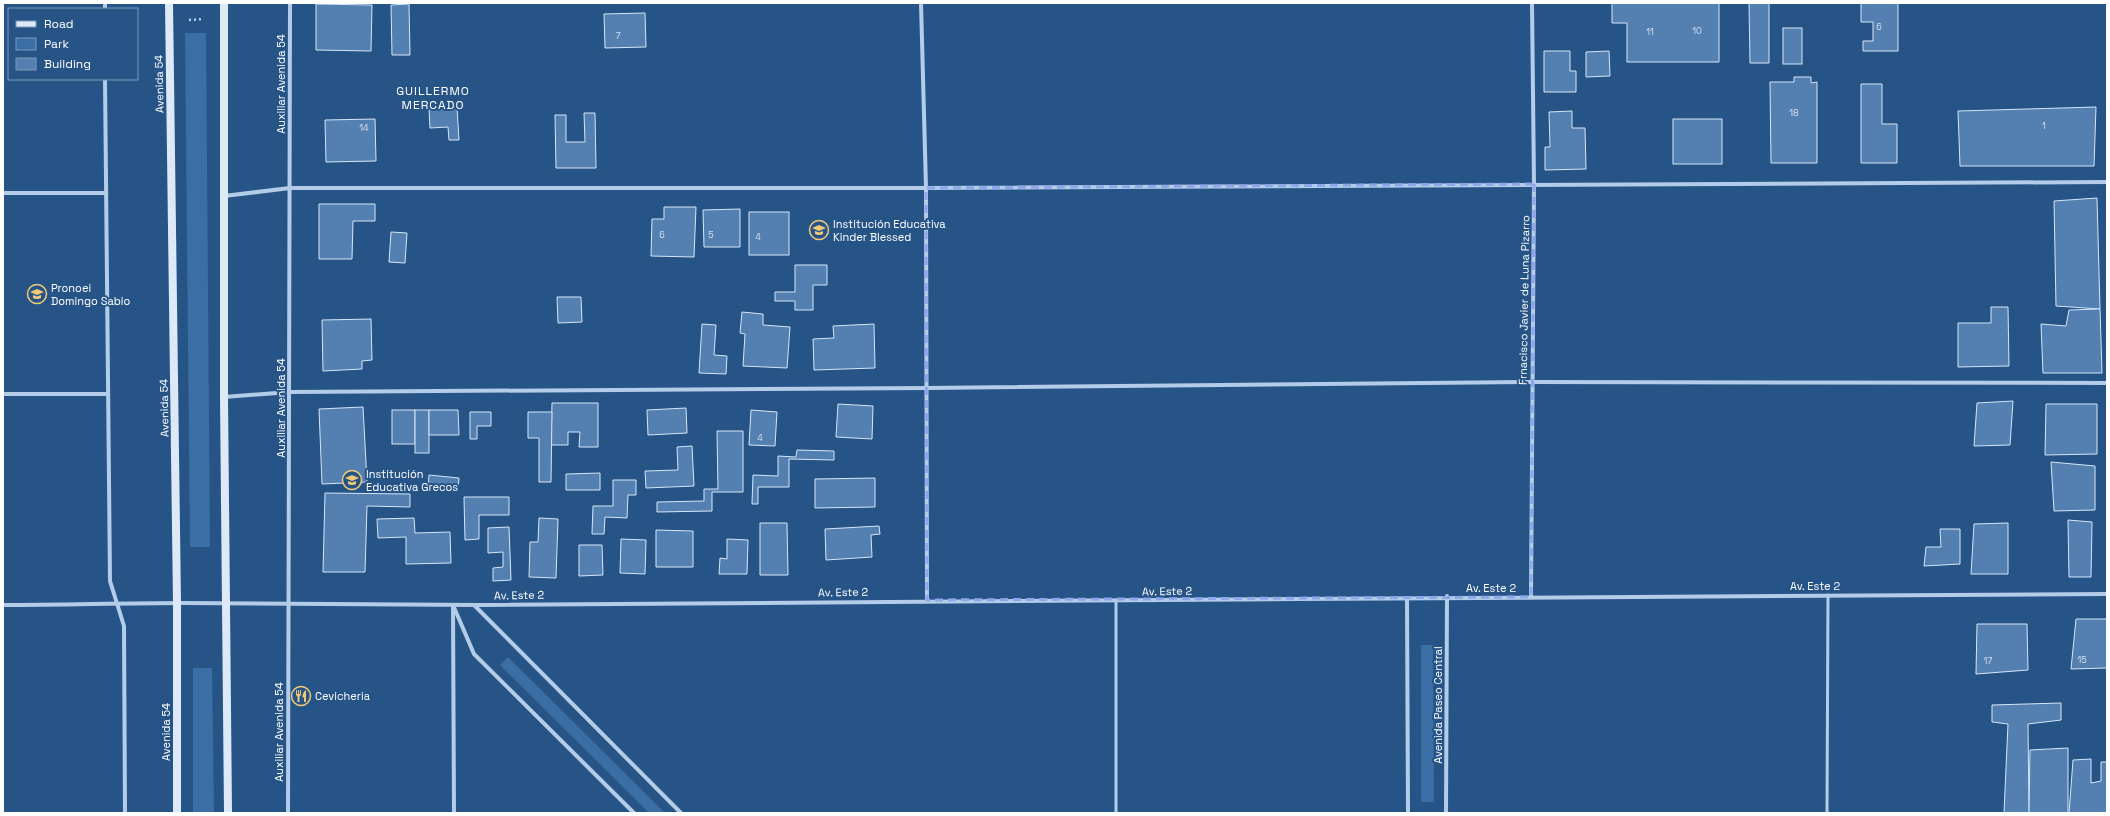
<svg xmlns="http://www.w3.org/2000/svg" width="2110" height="816" font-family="'Space Grotesk',sans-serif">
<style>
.green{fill:#3b6ea4}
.building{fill:#5380b1;stroke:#d6e6f7}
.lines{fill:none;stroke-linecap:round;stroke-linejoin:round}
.path{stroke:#b3cde8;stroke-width:2.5;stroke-dasharray:2 3;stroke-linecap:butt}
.lane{stroke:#b3cde8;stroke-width:3}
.street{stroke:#b3cde8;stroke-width:4}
.secondary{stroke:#dde9f7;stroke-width:8}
.marked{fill:none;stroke:#8ea6ec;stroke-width:3;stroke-dasharray:8 5;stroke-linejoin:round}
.labels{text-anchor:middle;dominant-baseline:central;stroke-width:4;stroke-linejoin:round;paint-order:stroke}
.number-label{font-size:9px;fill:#d4dfec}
.street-label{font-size:11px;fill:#fff;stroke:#275487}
.poi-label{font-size:11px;fill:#fff;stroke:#275487;text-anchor:start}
.neighbourhood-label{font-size:12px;letter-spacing:1px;fill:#fff;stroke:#275487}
</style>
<rect width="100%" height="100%" fill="#275487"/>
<!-- green -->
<g class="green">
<polygon points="185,33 206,33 210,547 190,547"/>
<polygon points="1421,645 1433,645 1434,802 1421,802"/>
<polygon points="508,657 665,813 649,813 500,665"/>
<polygon points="193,668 212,668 214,813 193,813"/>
</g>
<!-- building -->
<g class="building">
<polygon points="1612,3 1719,3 1719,62 1627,62 1627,23 1612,23"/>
<polygon points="1749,3 1769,3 1769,63 1750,63"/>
<polygon points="1861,3 1898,3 1898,51 1863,51 1863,41 1873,41 1873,22 1861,22"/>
<polygon points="316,4 372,5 371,51 316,50"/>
<polygon points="409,4 410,55 392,55 391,5"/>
<polygon points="645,13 646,47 605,48 604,14"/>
<rect x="1783" y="28" width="19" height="36"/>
<polygon points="1544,51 1570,51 1570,71 1576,71 1576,92 1544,92"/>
<polygon points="1609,51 1610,76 1586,77 1586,52"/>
<polygon points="1794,77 1811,77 1811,83 1817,82 1817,163 1771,163 1770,82 1794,82"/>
<polygon points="1861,84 1882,84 1882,124 1897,124 1897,163 1861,163"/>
<polygon points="457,107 459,140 449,140 448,127 430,128 429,109"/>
<polygon points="2096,107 2094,166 1960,166 1958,111"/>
<polygon points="1572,111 1572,128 1585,128 1586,169 1545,170 1545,147 1550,147 1549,112"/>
<polygon points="584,113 595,113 596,168 556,168 555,115 566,115 566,142 585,142"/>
<polygon points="375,119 376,161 326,162 325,120"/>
<rect x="1673" y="119" width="49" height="45"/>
<polygon points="2097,198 2100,309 2056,306 2054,201"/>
<polygon points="319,204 375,204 375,221 353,221 352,259 319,259"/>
<polygon points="664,207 696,207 694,257 651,256 652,219 664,219"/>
<polygon points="740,209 740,247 704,247 703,210"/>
<rect x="749" y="212" width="40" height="43"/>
<polygon points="391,232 407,233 405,263 389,262"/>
<polygon points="795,265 827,265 827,285 813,285 813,310 795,310 795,301 775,301 775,292 795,292"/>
<polygon points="557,297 581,297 582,322 558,323"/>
<polygon points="1991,307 2008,307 2009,366 1958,367 1958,323 1991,323"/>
<polygon points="2100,309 2102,373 2043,373 2041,324 2066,326 2069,310"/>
<polygon points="742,312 763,314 763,325 790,327 787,368 743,366 745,334 740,333"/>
<polygon points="371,319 372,360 362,361 362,369 323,371 322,320"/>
<polygon points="702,324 716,325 714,355 727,356 726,374 699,373"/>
<polygon points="874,324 875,368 814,370 813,339 834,338 833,326"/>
<polygon points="2013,401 2010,445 1974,446 1977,403"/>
<polygon points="552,403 598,403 598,447 579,447 580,432 568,432 568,445 551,445"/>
<polygon points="838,404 873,406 872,439 836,437"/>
<polygon points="2046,404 2097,404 2097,454 2045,455"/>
<polygon points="363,407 367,482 322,484 319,409"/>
<polygon points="686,408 687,433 648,435 647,410"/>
<rect x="392" y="410" width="23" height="34"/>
<rect x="415" y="410" width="14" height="43"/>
<polygon points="429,410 458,410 459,435 429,435"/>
<polygon points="751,410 777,412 775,446 749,445"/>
<polygon points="470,412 491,412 491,426 477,426 477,439 470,439"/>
<polygon points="528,412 552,412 551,482 539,482 539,438 528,438"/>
<polygon points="717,431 743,431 743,492 712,492 712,511 657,512 657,502 704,501 704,489 718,489"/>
<polygon points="692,446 694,486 646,488 645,471 678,470 677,447"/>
<polygon points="797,450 834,451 834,460 789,459 789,487 758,487 758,504 752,504 753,475 778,476 778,456 796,457"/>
<polygon points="2051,462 2095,466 2095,510 2054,511"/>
<polygon points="600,473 600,490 566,490 566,474"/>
<polygon points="429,475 459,478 458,490 428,488"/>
<polygon points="875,478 875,507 815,508 815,479"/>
<polygon points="613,480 636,480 636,495 628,495 627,518 605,517 604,534 592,534 593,506 613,506"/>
<polygon points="325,493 410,494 410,507 367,506 365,572 323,572"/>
<polygon points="464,497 509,497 509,515 479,515 479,539 465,540"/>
<polygon points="414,518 415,533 450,532 451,563 406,564 406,537 378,538 377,519"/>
<polygon points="539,518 558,519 556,578 529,577 530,542 538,542"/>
<polygon points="2068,520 2092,522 2091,577 2069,577"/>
<polygon points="760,523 787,523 788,575 760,575"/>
<polygon points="2008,523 2008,574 1971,574 1974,524"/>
<polygon points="879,526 880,534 871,535 872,557 826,560 825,529"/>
<polygon points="509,527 511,580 493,581 493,568 503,567 503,552 488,553 488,528"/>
<polygon points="1940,529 1960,529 1960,564 1924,566 1926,547 1941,547"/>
<polygon points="656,530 693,531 693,567 656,567"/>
<polygon points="621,539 646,540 645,574 620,573"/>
<polygon points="727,539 748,540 747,574 719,574 720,558 727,559"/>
<polygon points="579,545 602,545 603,575 579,576"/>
<polygon points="2076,619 2107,619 2107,668 2071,669"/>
<polygon points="1977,624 2027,624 2028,670 1976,674"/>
<polygon points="2061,703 2061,720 2028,724 2029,813 2004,813 2008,724 1992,722 1992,705"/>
<polygon points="2068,748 2068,813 2029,813 2030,750"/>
<polygon points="2091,759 2091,783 2101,781 2101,762 2107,762 2107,813 2069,813 2073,760"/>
</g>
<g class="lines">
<!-- path -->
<polyline class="path" points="189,20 204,19"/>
<!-- lane -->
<g class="lane">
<polyline points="1116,601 1116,813"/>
<polyline points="1827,813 1828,595"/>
</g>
<!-- street -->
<g class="street">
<polyline points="105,3 105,9"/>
<polyline points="921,3 926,188 927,600"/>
<polyline points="105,79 110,581 124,626 125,813"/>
<polyline points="3,193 106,193"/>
<polyline points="224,196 290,188 926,188 2107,182"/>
<polyline points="3,394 108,394"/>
<polyline points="224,397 290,392 927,388 1532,382 2107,383"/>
<polyline points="1531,597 1534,184 1532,3"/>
<polyline points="1407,598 1408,813"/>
<path d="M3 605C63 605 123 603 183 603 281 604 380 605 479 605 1022 601 1564 597 2107 594"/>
<polyline points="453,605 474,654 634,813"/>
<polyline points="474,605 681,813"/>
<polyline points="453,607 454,813"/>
<polyline points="288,813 290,3"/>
<polyline points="1446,813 1447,596"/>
</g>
<!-- secondary -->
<g class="secondary">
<polyline points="169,3 177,603 177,813"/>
<polyline points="224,3 224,397 228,813"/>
</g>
</g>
<!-- marked area -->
<path class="marked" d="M1534 184 1531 597 927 600 926 188Z"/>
<!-- icons -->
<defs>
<symbol id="school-ring" viewBox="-11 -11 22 22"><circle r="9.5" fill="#275487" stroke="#f1ca78" stroke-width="1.5"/><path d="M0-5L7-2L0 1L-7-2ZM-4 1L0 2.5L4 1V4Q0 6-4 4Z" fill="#f1ca78"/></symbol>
<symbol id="restaurant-ring" viewBox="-11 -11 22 22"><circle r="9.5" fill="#275487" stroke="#f1ca78" stroke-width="1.5"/><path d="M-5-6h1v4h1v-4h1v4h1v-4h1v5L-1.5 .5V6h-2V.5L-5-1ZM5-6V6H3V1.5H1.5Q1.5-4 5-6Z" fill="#f1ca78"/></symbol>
</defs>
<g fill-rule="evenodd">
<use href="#school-ring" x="808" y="219" width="22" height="22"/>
<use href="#school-ring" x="26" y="283" width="22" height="22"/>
<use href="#school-ring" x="341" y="469" width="22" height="22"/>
<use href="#restaurant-ring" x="290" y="685" width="22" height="22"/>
</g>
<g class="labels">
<!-- number labels -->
<g class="number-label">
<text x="1879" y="27">6</text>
<text x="1697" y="31">10</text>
<text x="1650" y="32">11</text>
<text x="618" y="36">7</text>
<text x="1794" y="113">18</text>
<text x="2044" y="126">1</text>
<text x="364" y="128">14</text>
<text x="662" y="235">6</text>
<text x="711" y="235">5</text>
<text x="758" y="237">4</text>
<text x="760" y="438">4</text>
<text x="2082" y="660">15</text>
<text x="1988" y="661">17</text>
</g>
<!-- street labels -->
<g class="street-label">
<text transform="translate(159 84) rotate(-91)">Avenida 54</text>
<text transform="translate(281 84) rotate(-90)">Auxiliar Avenida 54</text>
<text transform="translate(1524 300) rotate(-89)">Frnacisco Javier de Luna Pizarro</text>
<text transform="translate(164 408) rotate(-91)">Avenida 54</text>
<text transform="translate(281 408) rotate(-90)">Auxiliar Avenida 54</text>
<text x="1815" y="586">Av. Este 2</text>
<text x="1491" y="588">Av. Este 2</text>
<text transform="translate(1167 591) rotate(-1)">Av. Este 2</text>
<text transform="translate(843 592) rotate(-1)">Av. Este 2</text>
<text transform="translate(519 595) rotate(-1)">Av. Este 2</text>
<text transform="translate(1438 705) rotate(-90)">Avenida Paseo Central</text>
<text transform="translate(166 732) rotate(-90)">Avenida 54</text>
<text transform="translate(279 732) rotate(-90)">Auxiliar Avenida 54</text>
</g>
<!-- poi labels -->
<g class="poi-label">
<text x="833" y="224">Institución Educativa<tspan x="833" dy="13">Kinder Blessed</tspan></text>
<text x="51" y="288">Pronoei<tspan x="51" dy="13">Domingo Sabio</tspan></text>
<text x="366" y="474">Institución<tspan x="366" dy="13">Educativa Grecos</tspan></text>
<text x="315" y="696">Cevicheria</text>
</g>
<!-- neighbourhood labels -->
<g class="neighbourhood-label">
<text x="433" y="91">GUILLERMO<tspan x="433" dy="14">MERCADO</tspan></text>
</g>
</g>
<!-- border -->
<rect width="2110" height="816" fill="none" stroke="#ffffff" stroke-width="8"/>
<!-- legend -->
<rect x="8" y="8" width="130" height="72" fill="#275487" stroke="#7d98b7"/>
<rect x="16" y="21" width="20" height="6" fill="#dde9f7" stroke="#7d98b7"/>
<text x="44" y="28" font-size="12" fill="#ffffff">Road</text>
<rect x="16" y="38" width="20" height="12" fill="#3b6ea4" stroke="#7d98b7"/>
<text x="44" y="48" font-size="12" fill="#ffffff">Park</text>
<rect x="16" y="58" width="20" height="12" fill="#5380b1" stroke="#7d98b7"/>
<text x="44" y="68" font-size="12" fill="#ffffff">Building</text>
</svg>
